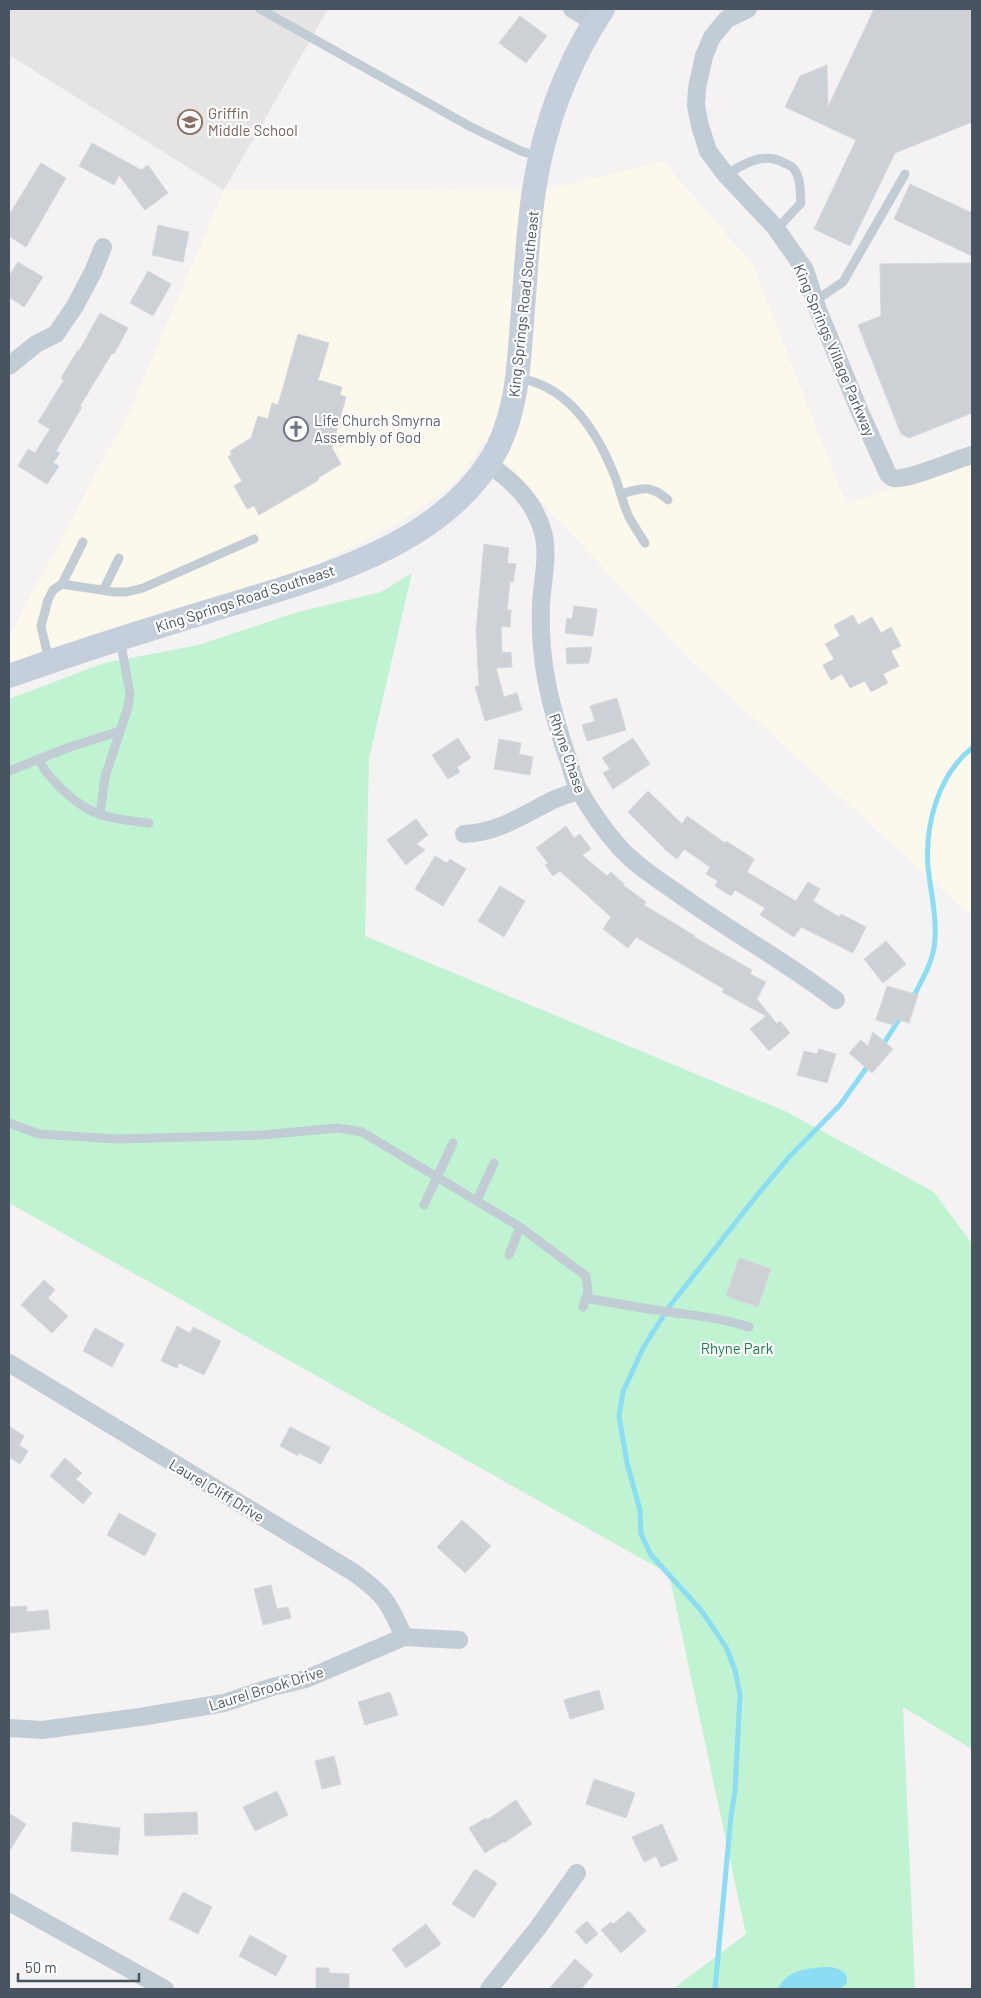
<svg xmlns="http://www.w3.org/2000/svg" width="981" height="1998" font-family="Barlow,sans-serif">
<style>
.commercial{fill:#fdf8ec}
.education{fill:#e5e3e4}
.green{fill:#bff3d2}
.water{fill:#8addf2}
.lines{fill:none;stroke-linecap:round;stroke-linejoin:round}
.stream{stroke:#8addf2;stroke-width:5}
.building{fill:#cdd1d6;stroke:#d5d8dd}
.lane{stroke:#c2ccd4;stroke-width:9}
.street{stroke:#c2ccd4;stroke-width:18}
.secondary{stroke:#c4cfdb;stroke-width:24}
.labels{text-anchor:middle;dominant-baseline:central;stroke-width:4.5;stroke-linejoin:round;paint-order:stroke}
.education-label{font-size:15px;fill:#785e54;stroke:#fff;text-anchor:start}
.street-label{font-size:15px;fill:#485561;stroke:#fff}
.worship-label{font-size:15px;fill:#5b616d;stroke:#fff;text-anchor:start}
.park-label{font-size:15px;fill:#128349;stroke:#fff}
</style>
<rect width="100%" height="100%" fill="#f4f2f2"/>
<!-- commercial -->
<polygon class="commercial" points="663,161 753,265 846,504 972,462 972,917 688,658 484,441 456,482 407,518 296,576 9,672 9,637 131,408 224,190 549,189"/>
<!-- education -->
<polygon class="education" points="9,9 328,9 224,190 9,55"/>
<!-- green -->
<polygon class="green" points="412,573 369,758 365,936 787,1112 934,1192 972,1244 972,1749 903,1707 915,1989 673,1989 746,1934 669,1574 9,1203 9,699 104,663 199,645 298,612 381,592"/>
<!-- water -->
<path class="water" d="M831 1967C841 1970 848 1971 847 1983L840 1989H778C788 1968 811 1968 831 1967Z"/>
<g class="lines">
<!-- stream -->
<g class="stream">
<path d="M912 999C922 980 934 961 935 939 937 914 930 890 928 866 925 825 938 775 972 748"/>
<polyline points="882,1046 902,1015"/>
<polyline points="715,1989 731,1816 735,1791 740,1695 735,1670 727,1649 714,1629 700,1609 651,1555 641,1534 640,1510 627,1463 619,1416 623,1392 643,1348 669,1307 758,1194 790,1156 840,1105 870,1063"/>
</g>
</g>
<!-- building -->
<g class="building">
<polygon points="874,9 972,9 972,122 895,153 850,246 814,229 856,140 785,107 800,76 827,65 828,107"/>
<polygon points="520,16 547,36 526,63 499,43"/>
<polygon points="92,143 141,170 148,165 168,193 145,210 119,175 114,185 79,166"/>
<polygon points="41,163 66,178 26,247 9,236 9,215"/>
<polygon points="910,184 972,213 972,256 894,219"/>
<polygon points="158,225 189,232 183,262 152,255"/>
<polygon points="18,262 43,277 24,307 9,297 9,276"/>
<polygon points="972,263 972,413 909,438 901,434 858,325 881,316 880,264"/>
<polygon points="148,271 171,284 153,316 130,303"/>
<polygon points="100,313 128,328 114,354 112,353 80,406 82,407 56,451 60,453 53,463 59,466 47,484 18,466 28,449 35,453 50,429 38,422 64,380 61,378 78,350 79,351"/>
<polygon points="298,334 329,343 318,380 342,387 340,395 346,397 332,448 341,464 318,478 319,480 259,515 254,506 247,509 234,486 242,481 228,457 232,454 230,451 251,438 258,416 268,419 272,403 278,405"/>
<polygon points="484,544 509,548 507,563 516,564 513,582 510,582 507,610 511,610 510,627 501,626 502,653 511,652 512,667 496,668 504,697 517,693 522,710 485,721 475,687 479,686 476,630"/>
<polygon points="574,606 597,609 593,636 565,633 567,618 572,619"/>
<polygon points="853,615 858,625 872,617 881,633 891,627 901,646 891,651 899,666 883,674 888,683 871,692 865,681 850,688 842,674 831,680 823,665 834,659 825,644 840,636 834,625"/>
<polygon points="592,647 589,663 567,664 566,648"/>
<polygon points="617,698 626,730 587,741 582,725 595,721 590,706"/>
<polygon points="458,738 471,758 457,767 460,772 448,779 432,755"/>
<polygon points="633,738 650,764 613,789 603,773 610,769 602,758"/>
<polygon points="499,739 521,743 519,754 533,757 530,775 494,769"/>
<polygon points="648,791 682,824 687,816 725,843 726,841 754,859 747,872 796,901 808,882 820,889 813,901 839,917 841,914 866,927 853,953 801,927 794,937 760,915 765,908 735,890 731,896 715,886 718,881 706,874 710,867 684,849 677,859 664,849 664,848 628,812"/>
<polygon points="416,819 428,835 416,844 425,850 406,865 387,840"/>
<polygon points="566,826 574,838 580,834 591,849 582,855 607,876 611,872 624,884 623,885 646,902 644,905 695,936 694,937 752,970 750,974 766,982 757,999 777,1024 780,1021 790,1033 769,1051 750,1029 766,1016 722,992 724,989 636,937 628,948 603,929 611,917 560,871 553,876 545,865 548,863 536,848"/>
<polygon points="435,856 447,863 450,859 466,869 443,906 415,889"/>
<polygon points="500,886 525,901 504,937 478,921"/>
<polygon points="886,941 906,964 883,983 864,959"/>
<polygon points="887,986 918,995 909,1023 896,1019 894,1025 876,1020"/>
<polygon points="873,1032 893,1049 872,1073 849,1053 861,1040 868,1046"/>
<polygon points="819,1049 836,1054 827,1083 797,1075 804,1051 817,1054"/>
<polygon points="739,1258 771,1269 758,1307 726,1296"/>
<polygon points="44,1280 55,1290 48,1298 68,1316 52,1333 21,1305"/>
<polygon points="177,1326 190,1333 193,1327 221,1341 204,1375 179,1363 177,1368 161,1361"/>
<polygon points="95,1328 124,1344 112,1367 83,1351"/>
<polygon points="9,1426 24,1436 19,1445 28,1451 20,1464 11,1458 9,1462"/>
<polygon points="290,1427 330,1447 321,1464 299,1453 298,1456 280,1446"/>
<polygon points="65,1458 82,1473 76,1479 92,1493 83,1504 50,1476"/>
<polygon points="119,1513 156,1534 145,1556 107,1535"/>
<polygon points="462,1520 491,1546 465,1573 437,1547"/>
<polygon points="271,1585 277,1609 288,1607 291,1618 263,1625 254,1589"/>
<polygon points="27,1606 27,1612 48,1610 50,1629 9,1633 9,1607"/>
<polygon points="599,1690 604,1709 570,1719 564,1700"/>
<polygon points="390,1692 398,1715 365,1725 358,1702"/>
<polygon points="334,1756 341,1784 322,1789 315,1761"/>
<polygon points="594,1779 635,1793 626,1818 586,1804"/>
<polygon points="277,1791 288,1815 255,1831 243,1807"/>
<polygon points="516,1800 532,1824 504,1843 503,1842 485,1853 469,1828 486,1818 487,1820"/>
<polygon points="197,1812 198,1834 145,1836 144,1814"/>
<polygon points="9,1813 26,1824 9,1852"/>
<polygon points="73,1822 120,1828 118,1855 71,1851"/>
<polygon points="662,1824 678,1860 661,1867 656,1856 644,1862 632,1837"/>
<polygon points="475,1869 497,1883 474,1918 452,1904"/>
<polygon points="183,1892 212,1907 198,1934 169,1919"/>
<polygon points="629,1911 646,1931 621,1953 601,1930 611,1922 613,1924"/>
<polygon points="587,1921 598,1934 586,1944 575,1931"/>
<polygon points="426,1924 441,1944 406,1968 392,1949"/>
<polygon points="250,1935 287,1956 276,1976 239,1956"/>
<polygon points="575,1959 593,1975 581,1989 549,1989"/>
<polygon points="316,1968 329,1968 329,1973 349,1974 349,1989 316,1989"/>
</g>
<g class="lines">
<!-- lane -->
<g class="lane">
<polyline points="260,9 471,127 521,151 540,157"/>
<path d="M726 175C743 164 764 151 784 163 787 164 792 166 794 169 801 178 800 192 801 203L777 229"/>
<polyline points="815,301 843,282 905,174"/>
<path d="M518 378C569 386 598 433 615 477 620 490 623 504 629 517 634 526 639 534 645 543"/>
<path d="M621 494C642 488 650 484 668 500"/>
<polyline points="62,584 114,592 127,592 143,588 254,539"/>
<polyline points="104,589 119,558"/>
<polyline points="49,661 41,626 48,600 53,590 62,584 83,542"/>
<path d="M38 759C50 781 78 808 102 815 117 820 133 821 149 823"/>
<polyline points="9,771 67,748 120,731"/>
<polyline points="100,815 105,777 128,707 130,694 120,639"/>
<polyline points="9,1123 39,1134 116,1139 262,1135 338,1128 362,1132 520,1227 586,1276 588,1291 583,1307"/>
<polyline points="477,1200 494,1163"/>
<polyline points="424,1205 453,1143"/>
<polyline points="509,1255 520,1227"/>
<path d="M586 1298C613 1303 641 1308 669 1312 697 1316 722 1318 749 1327"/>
</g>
<!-- street -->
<g class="street">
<polyline points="572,9 594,22"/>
<path d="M748 9 727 19 712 37 704 56 697 88 696 106 700 126 708 151 726 175 775 227 805 270 818 310 860 412 888 474C890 476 890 477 894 478 907 481 956 459 972 455"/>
<polyline points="9,366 36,344 56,334 75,306 93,272 103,247"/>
<path d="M488 464C513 481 533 500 542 529 550 554 542 580 541 605 539 660 549 701 566 753 571 765 573 781 580 792 591 811 605 831 620 848 636 865 657 879 676 892 728 930 785 961 836 1000"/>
<path d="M464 834C496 833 522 816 549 802 558 797 569 794 579 791"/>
<path d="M9 1363 353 1572C385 1595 388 1601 404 1637"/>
<polyline points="9,1728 42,1730 140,1717 224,1703 272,1687 306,1679 404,1637 459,1640"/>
<polyline points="9,1902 165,1989"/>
<polyline points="489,1989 537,1929 577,1873"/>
</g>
<!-- secondary -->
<path class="secondary" d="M9 676C74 653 140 632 206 612 308 580 445 550 498 447 519 404 519 355 523 309 527 258 529 207 540 158 552 105 573 54 603 9"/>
</g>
<!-- icons -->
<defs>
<symbol id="school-ring" viewBox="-11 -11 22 22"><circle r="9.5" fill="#fff" stroke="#8d6e63" stroke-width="1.5"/><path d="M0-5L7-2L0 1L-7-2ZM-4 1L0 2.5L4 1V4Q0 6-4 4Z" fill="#8d6e63"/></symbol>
<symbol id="church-ring" viewBox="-11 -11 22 22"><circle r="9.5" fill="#fff" stroke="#6b7280" stroke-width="1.5"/><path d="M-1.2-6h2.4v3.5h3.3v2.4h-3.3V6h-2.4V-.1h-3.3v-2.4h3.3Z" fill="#6b7280"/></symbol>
</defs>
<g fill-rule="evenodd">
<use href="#school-ring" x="176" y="108" width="28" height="28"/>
<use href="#church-ring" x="282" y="415" width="28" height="28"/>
</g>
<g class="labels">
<!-- education labels -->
<g class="education-label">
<text x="208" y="113">Griffin<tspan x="208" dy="17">Middle School</tspan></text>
</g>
<!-- street labels -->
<g class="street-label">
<text transform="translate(523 304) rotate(-84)">King Springs Road Southeast</text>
<text transform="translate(835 350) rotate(67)">King Springs Village Parkway</text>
<text transform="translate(245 598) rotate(-18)">King Springs Road Southeast</text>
<text transform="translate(568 753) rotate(71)">Rhyne Chase</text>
<text transform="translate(217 1490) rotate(31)">Laurel Cliff Drive</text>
<text transform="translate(266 1688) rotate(-17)">Laurel Brook Drive</text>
</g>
<!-- worship labels -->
<g class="worship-label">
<text x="314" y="420">Life Church Smyrna<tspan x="314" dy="17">Assembly of God</tspan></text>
</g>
<!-- park labels -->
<g class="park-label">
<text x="737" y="1348">Rhyne Park</text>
</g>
</g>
<!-- border -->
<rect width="981" height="1998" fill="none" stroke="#485561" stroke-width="20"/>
<!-- scale -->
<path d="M18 1973v8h121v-8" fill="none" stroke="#485561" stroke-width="2.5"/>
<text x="25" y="1973" font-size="15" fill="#485561" stroke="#ffffff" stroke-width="4" paint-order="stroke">50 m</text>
</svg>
